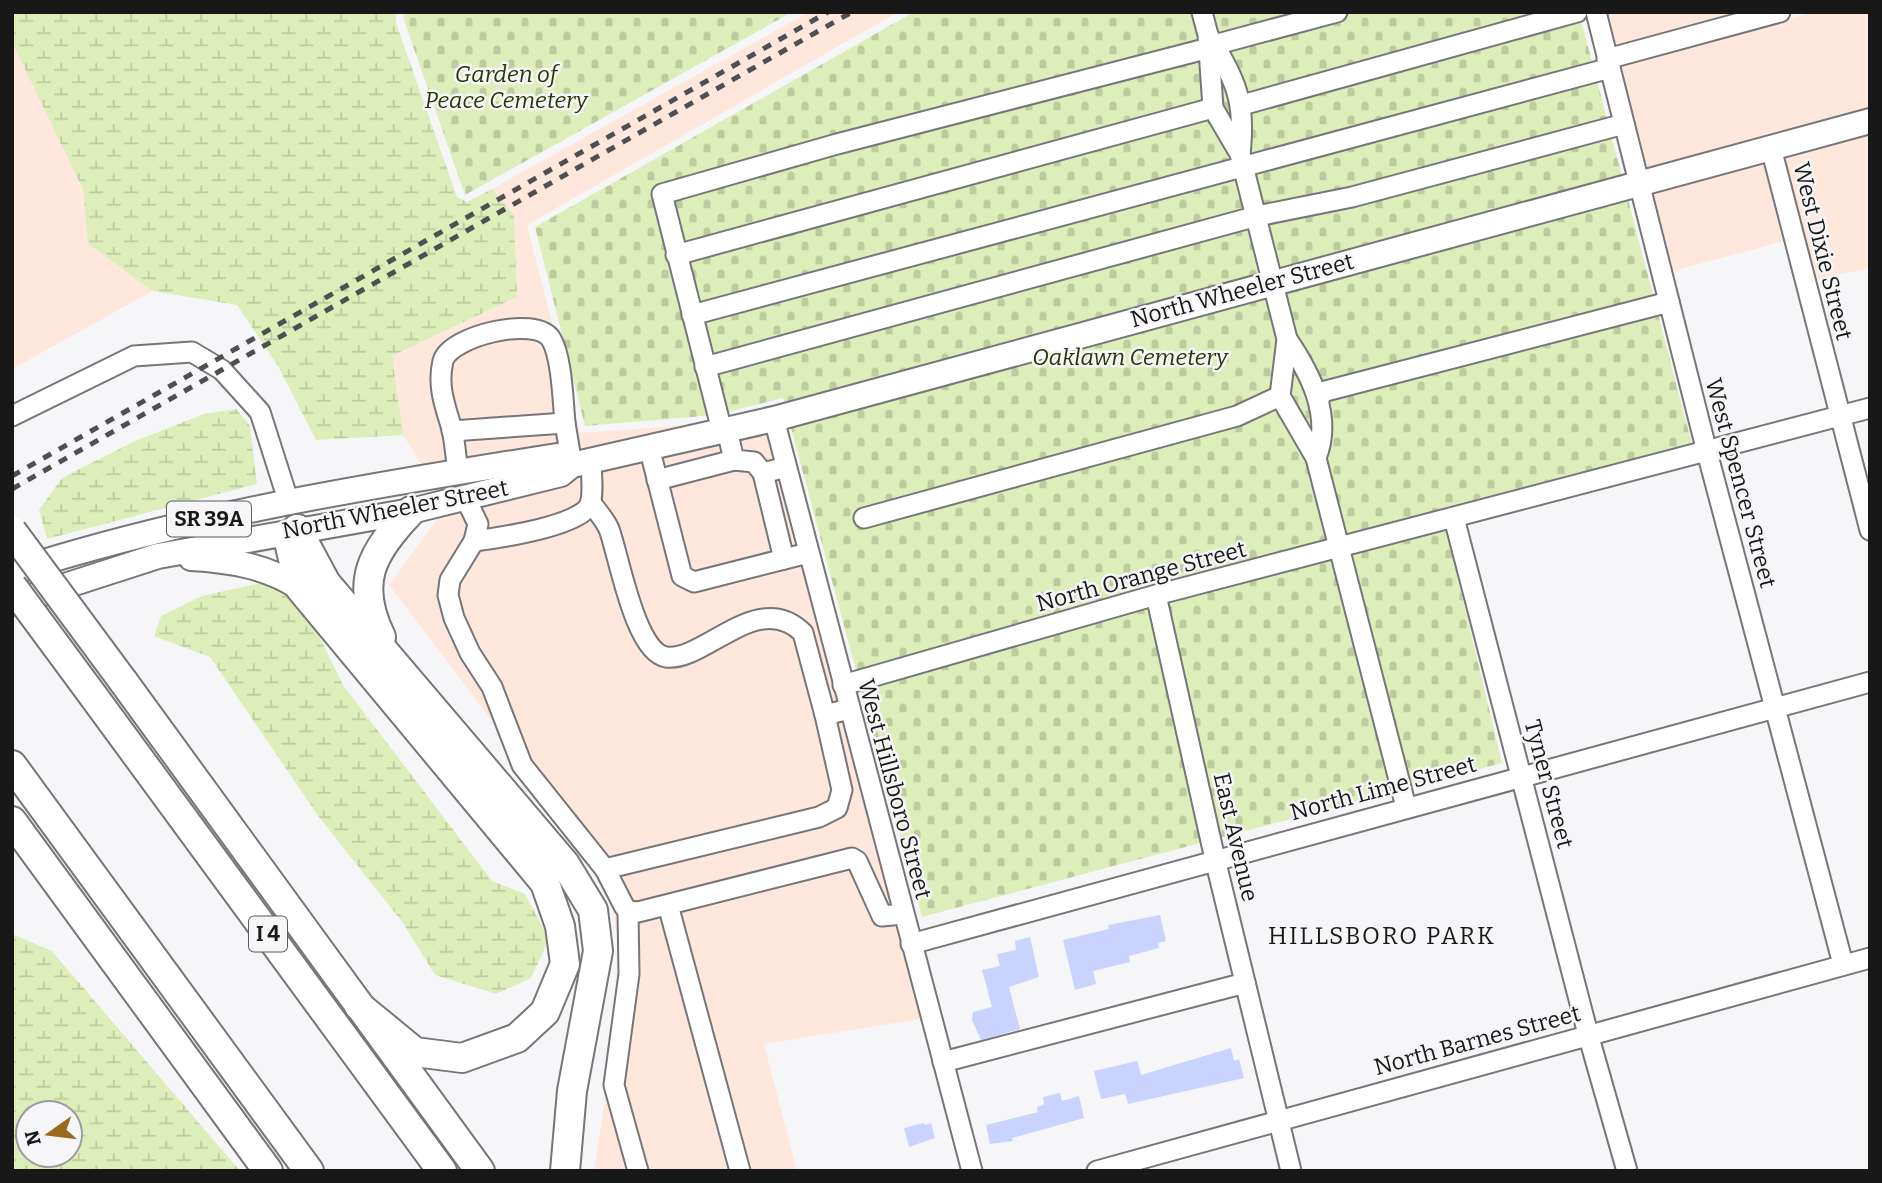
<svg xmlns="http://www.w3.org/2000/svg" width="1882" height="1183" font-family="Bitter,serif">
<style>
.commercial{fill:#ffe7dc}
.wetland{fill:url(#wetland-marsh);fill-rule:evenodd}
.cemetery{fill:url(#cemetery-stones)}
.building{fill:#cad2fe}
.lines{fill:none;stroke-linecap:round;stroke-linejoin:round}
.minor-casing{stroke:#767679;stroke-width:23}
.major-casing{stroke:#767679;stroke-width:28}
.highway-casing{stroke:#767679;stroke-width:32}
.minor{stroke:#fff;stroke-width:19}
.major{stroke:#fff;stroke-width:24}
.highway{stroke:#fff;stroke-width:28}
.rail{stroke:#4f4f51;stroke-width:5;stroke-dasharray:9 9;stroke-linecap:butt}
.highway-bridge-casing{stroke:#767679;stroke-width:32;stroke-linecap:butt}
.highway-bridge{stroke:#fff;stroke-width:28}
.labels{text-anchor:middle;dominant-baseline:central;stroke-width:5;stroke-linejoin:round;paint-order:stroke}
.shield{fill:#f6f6f9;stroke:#5b5b5c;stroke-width:2}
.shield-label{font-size:21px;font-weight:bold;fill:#181819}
.park-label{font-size:23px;font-style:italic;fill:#2a3700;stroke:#f6f6f9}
.street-label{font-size:23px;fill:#181819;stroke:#f6f6f9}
.neighbourhood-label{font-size:24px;letter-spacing:2px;fill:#181819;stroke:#f6f6f9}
</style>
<defs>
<pattern id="wetland-marsh" width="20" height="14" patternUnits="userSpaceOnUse" patternTransform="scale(1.75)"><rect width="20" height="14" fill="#ddeeba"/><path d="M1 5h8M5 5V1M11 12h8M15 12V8" fill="none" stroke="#bdcb9f"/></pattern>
<pattern id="cemetery-stones" width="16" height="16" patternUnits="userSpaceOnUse" patternTransform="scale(1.75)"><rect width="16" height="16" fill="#ddeeba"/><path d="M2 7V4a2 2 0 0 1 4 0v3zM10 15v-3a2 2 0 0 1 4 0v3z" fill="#bdcb9f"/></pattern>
</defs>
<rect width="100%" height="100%" fill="#f6f6f9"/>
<!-- commercial -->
<g class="commercial">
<polygon points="809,12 898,12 527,225 580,433 716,423 575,455 425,470 403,435 391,357 517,297 514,215 492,189"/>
<polygon points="1606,12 1745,12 1615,47"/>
<polygon points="1815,12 1870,12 1870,112 1647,171 1620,65"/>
<polygon points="12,42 83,190 88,244 153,291 12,369"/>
<polygon points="1870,131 1870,268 1816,279 1784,154"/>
<polygon points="1764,159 1785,241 1672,271 1652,188"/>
<polygon points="766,430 920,1019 764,1044 797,1171 594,1171 624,980 610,892 482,707 389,585 443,512 578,473"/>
</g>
<!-- wetland -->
<g class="wetland">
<polygon points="12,12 396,12 396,23 457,197 467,202 492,189 514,215 517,297 392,356 403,435 316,440 278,366 237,305 153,291 88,244 83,190 12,42"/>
<polygon points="236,409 250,426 257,484 47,539 39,510 62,478 135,441 204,414"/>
<polygon points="261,583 293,598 319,636 343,685 492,881 525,894 549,939 531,978 496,994 435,975 403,923 319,817 210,657 154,636 161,616 202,596"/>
<path d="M12 934 52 951 240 1171H12ZM70 1113V1155H28V1113Z"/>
</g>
<!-- cemetery -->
<g class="cemetery">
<polygon points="404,12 792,12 465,195 404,20"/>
<polygon points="914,12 1579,12 1692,444 1441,508 1502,763 922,917 783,398 716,415 585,426 535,227"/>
</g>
<!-- building -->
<g class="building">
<polygon points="1160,915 1166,941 1158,943 1159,948 1129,956 1130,962 1093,971 1096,984 1075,990 1063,940 1109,929 1108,925"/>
<polygon points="1030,937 1039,977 1009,987 1020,1029 981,1040 972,1020 973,1012 992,1007 982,970 1000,966 997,954 1016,950 1015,941"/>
<polygon points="1231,1048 1234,1061 1239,1059 1244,1078 1128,1104 1125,1094 1101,1099 1094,1071 1137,1061 1141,1075"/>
<polygon points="1060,1093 1062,1101 1079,1096 1084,1118 1012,1138 1013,1141 990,1144 986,1125 1038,1112 1037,1107 1044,1105 1043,1097"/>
<polygon points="924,1123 925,1125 931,1123 935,1138 909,1147 904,1128"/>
</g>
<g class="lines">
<defs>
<g id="minor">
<polyline points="1202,12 1208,35 1213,108 1240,154 1287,339 1280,396 1316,458 1406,807"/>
<polyline points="1596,12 1707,452 1843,964"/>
<path d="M1209 37C1236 79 1246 103 1240 154"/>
<polyline points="1214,45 1337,12"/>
<polyline points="1607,59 1780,12"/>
<polyline points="1242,105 1577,12"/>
<polyline points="1771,148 1870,530"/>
<polyline points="676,255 1213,108"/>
<polyline points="692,315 1610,68"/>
<path d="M1287 339C1310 373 1333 416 1316 458"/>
<polyline points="705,367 1257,216 1352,197 1624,124"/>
<polyline points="1319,400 1322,392 1669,302"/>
<polyline points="12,416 134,356 192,352 222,370 260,412 289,503"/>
<polyline points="774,419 972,1171"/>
<polyline points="727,430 734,460 754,462 763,473"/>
<polyline points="452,431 565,423 572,465"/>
<polyline points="722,431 662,194 837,144 1209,48"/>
<polyline points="649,447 682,576 694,582 808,553"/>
<path d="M458 472C456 458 455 443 452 429 445 406 437 386 443 361 450 336 536 315 551 339 562 357 563 402 565 423"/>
<polyline points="657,480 734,460"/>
<polyline points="465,497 478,524 474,541 450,580 448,595 454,618 470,653 492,687 522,765 605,869 819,817 837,808 842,790 825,715 849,709"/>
<path d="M591 503C597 511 605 520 609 529 619 556 635 652 666 657 705 662 758 588 803 633L825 715"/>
<polyline points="864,518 1237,416 1280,396"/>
<polyline points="1454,518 1588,1034 1627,1171"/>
<path d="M474 541C497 538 582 526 590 504 594 493 591 473 591 460"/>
<polyline points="784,559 763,473 786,467"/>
<polyline points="1156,595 1215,859 1291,1171"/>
<polyline points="843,685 1156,595 1870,408"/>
<polyline points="605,869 624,906 628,911 638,912 852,858 857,861 882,916 903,914"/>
<polyline points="668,905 740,1171"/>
<polyline points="628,911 629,974 614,1085 638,1171"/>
<polyline points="911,944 1870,682"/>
<polyline points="943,1062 1245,983"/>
<polyline points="1097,1171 1870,958"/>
</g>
<g id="major">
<path d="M191 558C228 560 268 566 300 588"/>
<path d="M12 572C188 515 374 485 557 456L572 465"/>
<polyline points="12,603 158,556 411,511 561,474 572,465 774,419 1870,121"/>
</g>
<g id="highway">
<polyline points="297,529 289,542 300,588 545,883 560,926 565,964 545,1012 517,1038 462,1058 415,1052 359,1006"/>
<polyline points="297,529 326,583 565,864 593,910 598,951 572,1091 565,1171"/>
<path d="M381 637C354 582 372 552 411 511"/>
<polyline points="123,681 480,1171"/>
<polyline points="94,697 442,1171"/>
<polyline points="12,765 309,1171"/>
<polyline points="12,821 268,1171"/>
</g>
</defs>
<!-- minor casing -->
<use href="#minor" class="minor-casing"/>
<!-- major casing -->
<use href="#major" class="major-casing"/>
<!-- highway casing -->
<use href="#highway" class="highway-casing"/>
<!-- minor -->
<use href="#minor" class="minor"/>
<!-- major -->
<use href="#major" class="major"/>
<!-- highway -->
<use href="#highway" class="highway"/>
<!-- rail -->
<g class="rail">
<polyline points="12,476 828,12"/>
<polyline points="12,489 852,12"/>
</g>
<defs>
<g id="highway-bridge">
<polyline points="12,531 123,681"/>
<polyline points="12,586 94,697"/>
</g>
</defs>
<!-- highway-bridge casing -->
<use href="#highway-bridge" class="highway-bridge-casing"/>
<!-- highway-bridge -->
<use href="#highway-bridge" class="highway-bridge"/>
</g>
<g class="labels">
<!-- shield labels -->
<g class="shield">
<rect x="167" y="501.5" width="84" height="35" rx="5"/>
<rect x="249" y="916.5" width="38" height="35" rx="5"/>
</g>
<g class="shield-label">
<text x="209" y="519">SR 39A</text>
<text x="268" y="934">I 4</text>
</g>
<!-- park labels -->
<g class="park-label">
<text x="506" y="74">Garden of<tspan x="506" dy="26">Peace Cemetery</tspan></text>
<text x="1130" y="357">Oaklawn Cemetery</text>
</g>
<!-- street labels -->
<g class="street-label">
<text transform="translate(1823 251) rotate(76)">West Dixie Street</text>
<text transform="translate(1242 290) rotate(-15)">North Wheeler Street</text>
<text transform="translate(1741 483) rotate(75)">West Spencer Street</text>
<text transform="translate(395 509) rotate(-11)">North Wheeler Street</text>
<text transform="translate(1141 576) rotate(-15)">North Orange Street</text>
<text transform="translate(1549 784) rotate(75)">Tyner Street</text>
<text transform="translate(1383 788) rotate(-15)">North Lime Street</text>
<text transform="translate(895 789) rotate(75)">West Hillsboro Street</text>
<text transform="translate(1236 837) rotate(77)">East Avenue</text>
<text transform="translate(1477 1040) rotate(-15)">North Barnes Street</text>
</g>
<!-- neighbourhood labels -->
<g class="neighbourhood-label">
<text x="1382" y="936">HILLSBORO PARK</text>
</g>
</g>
<!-- border -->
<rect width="1882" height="1183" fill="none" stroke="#181819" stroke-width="28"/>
<!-- north arrow -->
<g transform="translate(49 1134) rotate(256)"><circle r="33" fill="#f6f6f9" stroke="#9d9d9f" stroke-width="2"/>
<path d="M0-5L12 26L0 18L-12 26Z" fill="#9b681e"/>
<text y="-10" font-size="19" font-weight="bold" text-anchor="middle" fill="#181819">N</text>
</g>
</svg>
